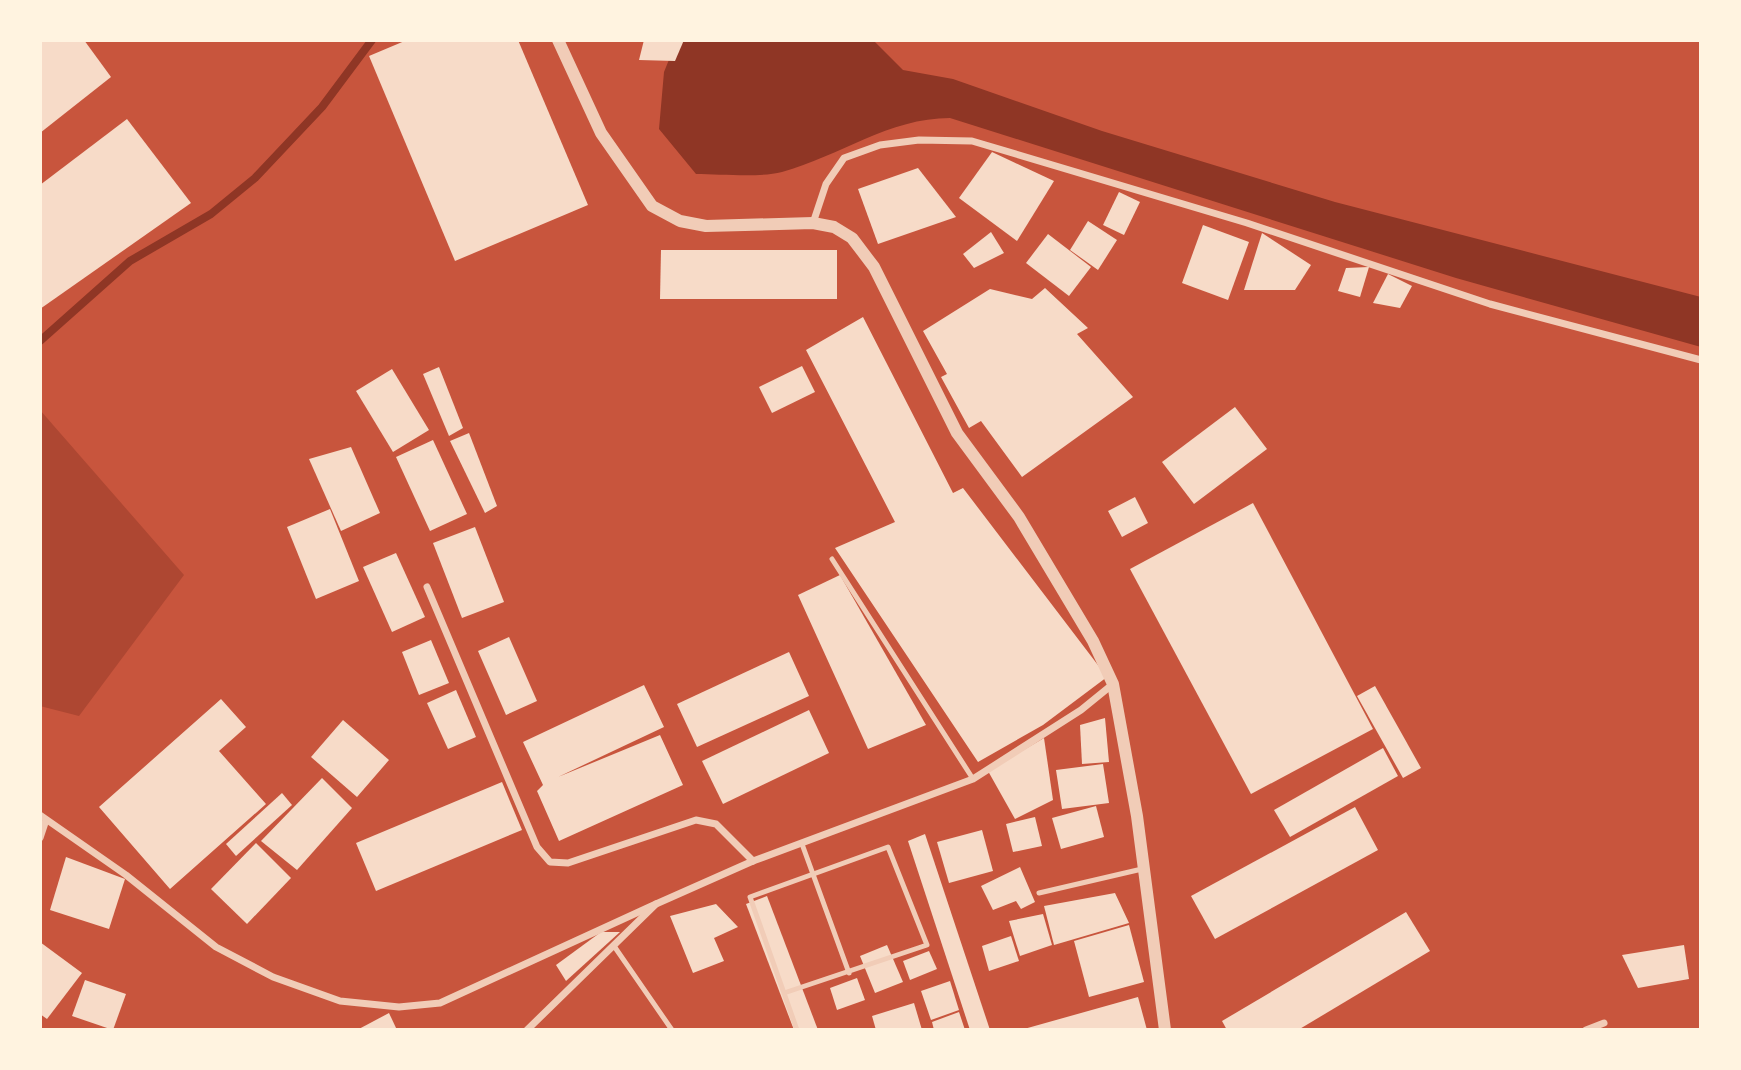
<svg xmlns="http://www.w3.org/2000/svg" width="1741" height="1070" font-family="Helvetica,sans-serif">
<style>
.green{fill:#ae4732}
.water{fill:#8f3625}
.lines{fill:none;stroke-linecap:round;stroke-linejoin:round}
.stream{stroke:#8f3625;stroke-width:8}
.building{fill:#f7dbc8}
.service{stroke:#f1ccb7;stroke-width:5}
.minor{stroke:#f1ccb7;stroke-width:7}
.tertiary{stroke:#f1ccb7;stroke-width:12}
</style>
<rect width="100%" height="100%" fill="#c8553d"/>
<!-- green -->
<polygon class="green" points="40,410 184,575 79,716 40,706"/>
<!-- water -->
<path class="water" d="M677 40H873L903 70 953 79 1102 131 1335 202 1701 297V347L1456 278 950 118C889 118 840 156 782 172 759 178 721 174 696 174L659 129 664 72Z"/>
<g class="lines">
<!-- stream -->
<polyline class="stream" points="40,341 130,261 211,214 255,178 322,107 372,40"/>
</g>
<!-- building -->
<g class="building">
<polygon points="40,40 84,40 111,77 40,133"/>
<polygon points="407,40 518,40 588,205 455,261 369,56"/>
<polygon points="644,40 684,40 675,61 639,60"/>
<polygon points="127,119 191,203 40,309 40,185"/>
<polygon points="992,152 1054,181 1017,241 959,198"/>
<polygon points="918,168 956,217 878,244 858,189"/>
<polygon points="1119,192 1140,202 1124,235 1103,225"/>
<polygon points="1088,221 1117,240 1098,270 1070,250"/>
<polygon points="1203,225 1249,242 1228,300 1182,283"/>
<polygon points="991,232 1004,253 974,268 963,254"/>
<polygon points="1262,233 1311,265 1295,290 1244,290"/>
<polygon points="1048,234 1091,267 1069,296 1026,263"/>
<polygon points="661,250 837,250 837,299 660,299"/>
<polygon points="1369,267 1360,297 1338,291 1346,268"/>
<polygon points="1388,274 1412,286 1400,308 1373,303"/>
<polygon points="1045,288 1088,328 1077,334 1133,397 1022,477 981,421 969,428 941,377 947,374 923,331 990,289 1032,299"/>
<polygon points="863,317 953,493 963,488 1107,677 1043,725 978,762 835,548 895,522 806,350"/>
<polygon points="802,366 815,392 772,413 759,387"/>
<polygon points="439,367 463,428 449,436 423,374"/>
<polygon points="392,369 429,430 393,452 356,391"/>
<polygon points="1235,407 1267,449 1194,504 1162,462"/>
<polygon points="469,433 497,506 485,513 450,441"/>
<polygon points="433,440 467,514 430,531 396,457"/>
<polygon points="351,447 380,513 341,531 309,459"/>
<polygon points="1135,497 1148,523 1122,537 1108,511"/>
<polygon points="1253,503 1373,729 1251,794 1130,569"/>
<polygon points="330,509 359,581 316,599 287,527"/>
<polygon points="475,527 504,602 462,618 433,543"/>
<polygon points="396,553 425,617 392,632 363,567"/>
<polygon points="840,575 926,725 868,749 798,595"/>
<polygon points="509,637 537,701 506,715 478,651"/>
<polygon points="431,640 449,683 419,695 402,652"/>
<polygon points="789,652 809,696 697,747 677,704"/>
<polygon points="644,685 664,727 558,777 660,735 683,785 559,841 537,791 543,785 523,742"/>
<polygon points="1375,686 1421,768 1403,778 1357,696"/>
<polygon points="456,690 476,737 448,749 427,703"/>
<polygon points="221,699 246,727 219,751 266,804 170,889 99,807"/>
<polygon points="809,710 829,753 723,804 702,761"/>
<polygon points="1105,718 1109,762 1082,764 1080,725"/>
<polygon points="343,720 389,760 357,797 311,757"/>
<polygon points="1044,738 1053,800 1015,819 988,771"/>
<polygon points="1383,748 1398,776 1290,837 1274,810"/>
<polygon points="1103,764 1109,803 1062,809 1056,770"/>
<polygon points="322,778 352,808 297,870 261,841"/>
<polygon points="502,782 522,830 376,891 356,843"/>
<polygon points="282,793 292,805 236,856 226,844"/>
<polygon points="1096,806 1104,837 1061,849 1052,818"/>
<polygon points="1355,807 1378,850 1215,939 1191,896"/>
<polygon points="1035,817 1042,846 1013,852 1006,824"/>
<polygon points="982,830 993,871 949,883 937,842"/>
<polygon points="925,834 990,1030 970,1030 908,841"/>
<polygon points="256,843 291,878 247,924 211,889"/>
<polygon points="66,857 125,879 109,929 50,910"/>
<polygon points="1020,867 1035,902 1021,909 1016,901 993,910 981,886"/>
<polygon points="1115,893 1129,923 1054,945 1044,906"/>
<polygon points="767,896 818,1030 794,1030 746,904"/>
<polygon points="716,904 738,927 714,938 724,961 693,973 670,916"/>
<polygon points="1406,912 1430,951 1298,1030 1227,1030 1222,1021"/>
<polygon points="1043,914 1052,945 1020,956 1009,921"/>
<polygon points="1129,925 1144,982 1089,997 1074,941"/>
<polygon points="601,932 620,932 566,981 556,965"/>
<polygon points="1011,936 1019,961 989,971 982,946"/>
<polygon points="40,942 82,973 47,1019 40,1014"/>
<polygon points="887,945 903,982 875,993 860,956"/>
<polygon points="1684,945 1689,979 1638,988 1622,955"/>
<polygon points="929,951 937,969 910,980 903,961"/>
<polygon points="857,978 865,1000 837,1010 830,988"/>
<polygon points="85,980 126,994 113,1030 72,1016"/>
<polygon points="950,981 959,1010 931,1020 921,991"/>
<polygon points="1138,997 1147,1030 1024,1030 1024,1029"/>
<polygon points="914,1003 922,1030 876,1030 872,1016"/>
<polygon points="959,1012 965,1030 934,1030 932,1022"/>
<polygon points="389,1013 397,1030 357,1030"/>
</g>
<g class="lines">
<!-- service -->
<g class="service">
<polyline points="832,559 973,779"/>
<polyline points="802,844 849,973"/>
<polyline points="1039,893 1142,869"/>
<polyline points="614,946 672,1030"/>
<polyline points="784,993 927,945 888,847 750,897 797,1030"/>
</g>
<!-- minor -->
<g class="minor">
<polyline points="813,223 826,184 844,158 880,145 919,140 972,141 1247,223 1490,304 1701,360"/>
<polyline points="427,587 537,847 550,862 568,863 696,820 716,824 753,861"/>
<polyline points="40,815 126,875 216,947 273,977 340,1001 399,1007 440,1003 656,904"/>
<polyline points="40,838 46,820"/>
<polyline points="527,1030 656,904 753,861 973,779 1081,710 1113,684"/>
<polyline points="1586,1030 1604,1023"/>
</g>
<!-- tertiary -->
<polyline class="tertiary" points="558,40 601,133 652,206 680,221 706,226 813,223 834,227 852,238 874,267 957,433 1019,517 1093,641 1113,684 1137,816 1165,1030"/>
</g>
<!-- border -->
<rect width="1741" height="1070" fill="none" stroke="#fff3e0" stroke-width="84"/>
</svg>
